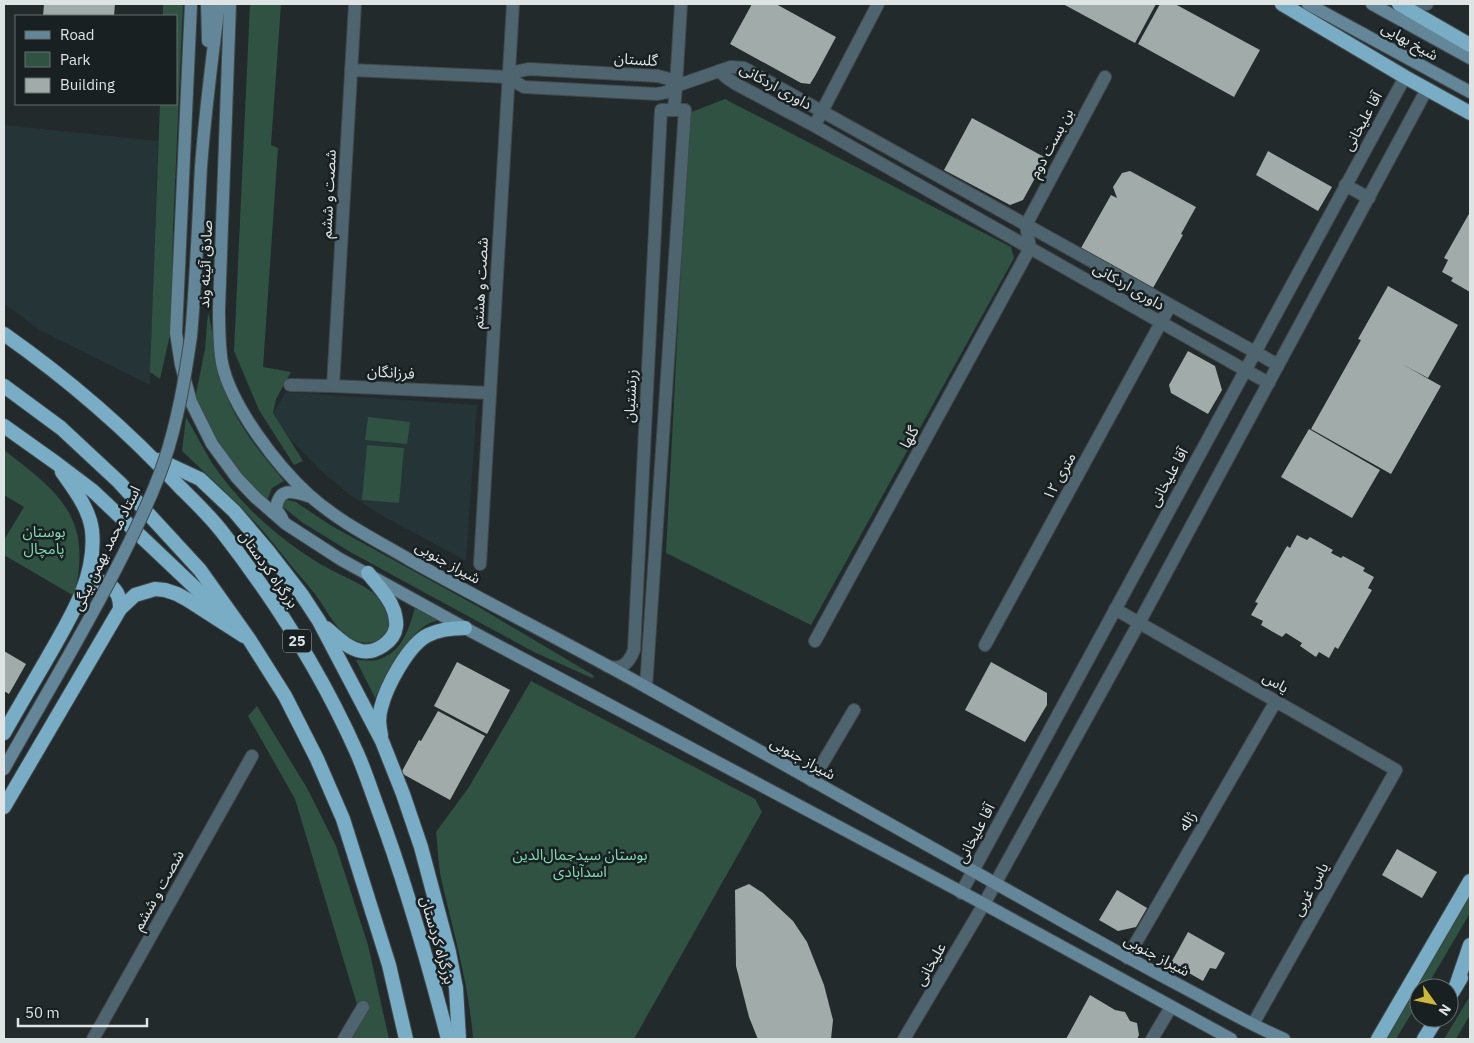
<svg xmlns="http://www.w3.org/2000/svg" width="1474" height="1043" font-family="'IBM Plex Sans','Noto Sans Arabic',sans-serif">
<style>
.built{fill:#243437}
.green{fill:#2f5243}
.building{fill:#a1aba9}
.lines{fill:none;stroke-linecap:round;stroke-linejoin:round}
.minor-casing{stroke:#404849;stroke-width:14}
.tertiary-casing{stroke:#404849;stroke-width:14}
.secondary-casing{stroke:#404849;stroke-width:14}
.trunk-casing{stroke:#404849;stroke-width:16}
.minor{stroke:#4e656f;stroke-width:12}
.tertiary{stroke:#4e656f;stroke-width:12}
.secondary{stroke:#638798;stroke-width:12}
.trunk{stroke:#78adc5;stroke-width:14}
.secondary-bridge-casing{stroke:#404849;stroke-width:14;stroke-linecap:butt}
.secondary-bridge{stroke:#638798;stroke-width:12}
.labels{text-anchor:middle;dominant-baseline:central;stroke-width:5;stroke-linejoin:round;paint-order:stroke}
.shield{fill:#182021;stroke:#a3a8aa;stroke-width:1}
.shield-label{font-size:14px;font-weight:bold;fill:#dee3e4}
.street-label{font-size:15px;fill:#dee3e4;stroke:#182021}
.park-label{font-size:15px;fill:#84dab4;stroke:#182021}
</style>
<rect width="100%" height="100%" fill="#222a2b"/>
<!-- built -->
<g class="built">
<polygon points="4,125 158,141 150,385 39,330 4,303"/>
<polygon points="286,392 477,405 466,561 381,515 349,494 320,470 279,427 273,413"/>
</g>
<!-- green -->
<g class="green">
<polygon points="163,4 183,4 173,229 171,330 160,379 150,372 160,104 176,104 176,16 163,16"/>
<polygon points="250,4 281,4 271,145 278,148 263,367 291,372 276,399 273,413 303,461 294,465 259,410 234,351"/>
<polygon points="725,99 1011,247 1014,258 811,625 666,553 689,113"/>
<path d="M208 312C213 332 215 353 219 373 229 415 257 449 284 481L272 488 267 501 253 490 221 451 195 399 205 349Z"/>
<path d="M186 417C195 432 203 448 212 463 236 499 270 531 306 555 313 559 319 564 326 567 344 578 370 585 383 603 404 631 373 657 345 634 335 626 327 612 320 601 312 590 303 579 294 569 281 553 269 537 255 522 232 497 206 474 182 451Z"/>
<polygon points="368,417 410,422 407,444 365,440"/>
<polygon points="367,445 404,448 399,503 362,500"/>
<path d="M4 450C61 494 93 518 74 596L4 555V540L24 507 4 495Z"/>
<polygon points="288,500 296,502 330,525 477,606 593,675 594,677 592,678 534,652 352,553 303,523 283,507 282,501"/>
<path d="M415 608 438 620C435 622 431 622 428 624 404 638 387 673 375 698L356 660C363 660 373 662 380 659 403 651 409 628 415 608Z"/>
<path d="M531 681 755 799 762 812 634 1039H473C469 984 453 931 441 878 438 863 438 847 436 832L469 787Z"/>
<polygon points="257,706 307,788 336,846 368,945 389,1039 351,1039 362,1021 295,799 248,716"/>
<polygon points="1470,896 1470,913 1426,988 1419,988 1419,1001 1396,1039 1387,1039"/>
<polygon points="1470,996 1470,1015 1456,1039 1444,1039"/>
</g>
<!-- building -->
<g class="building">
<polygon points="44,4 115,4 114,16 43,16"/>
<polygon points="752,4 776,4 836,37 815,76 810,84 801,83 730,44"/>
<polygon points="1063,4 1156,4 1135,43"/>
<polygon points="1160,4 1175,4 1260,50 1234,97 1138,44"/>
<polygon points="972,118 1046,158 1023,200 1010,205 944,170"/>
<polygon points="1268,151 1332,187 1318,211 1256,175"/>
<polygon points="1130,171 1196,207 1181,234 1183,235 1153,288 1081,248 1111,195 1117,198 1113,187 1122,173"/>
<polygon points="1470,212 1470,292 1451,281 1453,278 1442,272 1448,260 1444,258"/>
<polygon points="1388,286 1458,325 1428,378 1402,364 1441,386 1391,474 1311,429 1361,340 1358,339"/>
<polygon points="1188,351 1215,366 1222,390 1208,414 1171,393 1169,385"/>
<polygon points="1309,429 1380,470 1352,518 1281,477"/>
<polygon points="1297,535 1307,540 1310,537 1333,550 1331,553 1341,558 1343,556 1365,568 1363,571 1374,577 1368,588 1372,590 1338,649 1335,647 1329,658 1319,652 1316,657 1300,646 1302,643 1286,633 1282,637 1261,625 1263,621 1251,615 1258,603 1255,602 1287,546 1290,548"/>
<polygon points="4,651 26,664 9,694 4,691"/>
<polygon points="457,662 510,690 487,734 434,706"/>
<polygon points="991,662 1047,693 1047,705 1025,742 965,710"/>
<polygon points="438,711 485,736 450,800 401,773 419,740 421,741"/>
<polygon points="1397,849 1437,872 1422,898 1382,875"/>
<polygon points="749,884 763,893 793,921 807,942 824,985 833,1020 831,1039 758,1039 757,1037 749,1017 736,966 735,890"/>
<polygon points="1117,890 1147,908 1136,927 1118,931 1099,920"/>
<polygon points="1188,932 1225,953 1216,969 1210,968 1203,981 1171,963"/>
<polygon points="1090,995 1115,1010 1125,1012 1130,1021 1137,1023 1139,1035 1137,1039 1066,1039"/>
</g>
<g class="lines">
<defs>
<g id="minor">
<polyline points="351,70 509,77 519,71 529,69 658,76 669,79 676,86"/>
<polyline points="719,71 727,78 736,84 813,125 1245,370"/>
<polyline points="509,77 517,83 524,87 657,94 667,92 676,86 719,71 731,67 744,68 1255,352"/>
<polyline points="818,119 878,4"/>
<polyline points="290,385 333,386 490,393"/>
<polyline points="333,386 355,4"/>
<polyline points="480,564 513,4"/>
<polyline points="1115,609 1396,770 1253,1024"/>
<polyline points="815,641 1030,248 1026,225 1105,77"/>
<polyline points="985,645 1170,306"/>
<polyline points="812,781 854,710"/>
<polyline points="1127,958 1276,701"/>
<polyline points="93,1039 252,756"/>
<polyline points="344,1039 363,1007"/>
<polyline points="904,1039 984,904"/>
<polyline points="1152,1039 1171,1007"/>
</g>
<g id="tertiary">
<polyline points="1403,6 1427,4"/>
<polyline points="674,110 676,86 681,4"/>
<polyline points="1345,185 1369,198"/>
<polyline points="1255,352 1278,365"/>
<polyline points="1245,370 1269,383"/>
<path d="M607 666C622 671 629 663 634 650L661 110H685L646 687"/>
<polyline points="961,893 1405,77"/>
<polyline points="984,904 1139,623 1427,89"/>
</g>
<g id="secondary">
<polyline points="191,4 176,333 181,365 191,402 212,444 237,478 255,497 286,524 340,559 465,628 984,904 1231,1039"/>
<polyline points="207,4 208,41"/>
<path d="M230 4 219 309C219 327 219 345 222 363 231 406 277 466 309 495 339 522 376 540 410 560 488 604 568 643 646 687 772 759 899 828 1025 900 1081 932 1137 963 1194 993 1224 1009 1253 1026 1284 1039"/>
<polyline points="1308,4 1470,92"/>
<polyline points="1372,4 1470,58"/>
<path d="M191 336C196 280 198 224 201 167 205 113 212 58 219 4"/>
<path d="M282 518 276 509C279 487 292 491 308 496"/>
<polyline points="4,769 10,758"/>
</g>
<g id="trunk">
<polyline points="1282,4 1405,77 1470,113"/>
<polyline points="1399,4 1470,45"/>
<path d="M4 334C68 379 126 429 179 486 194 501 210 516 223 533 275 600 322 674 357 753 365 771 371 790 378 809 406 884 428 962 448 1039"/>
<polyline points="4,386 61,428 119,482 200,570 249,639 285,696 317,759 343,819 389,965 406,1039"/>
<polyline points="4,426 56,463 93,491 225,616"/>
<polyline points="159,460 200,479 234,511 268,551 302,595 319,621 382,741 403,794 421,847 449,952 456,988 459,1039"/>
<path d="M85 585C105 576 121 588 120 609"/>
<path d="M326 628C337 637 347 648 361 651 376 654 394 641 396 627 397 622 395 615 394 611 389 596 377 585 368 573"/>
<path d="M4 733C18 708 33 683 48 657 70 618 97 577 92 530 89 508 74 489 62 472"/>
<path d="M381 735C379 726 378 717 381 708 386 687 408 645 428 635 440 629 452 628 465 628"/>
<polyline points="4,807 120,609 135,595 155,589 165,590 177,594 188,600 244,636"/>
<polyline points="1456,986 1470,945"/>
<polyline points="1449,998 1461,978"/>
<polyline points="1378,1039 1470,881"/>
<polyline points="1424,1039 1437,1018"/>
</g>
</defs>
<!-- minor casing -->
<use href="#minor" class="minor-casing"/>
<!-- tertiary casing -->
<use href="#tertiary" class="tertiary-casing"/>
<!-- secondary casing -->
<use href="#secondary" class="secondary-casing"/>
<!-- trunk casing -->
<use href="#trunk" class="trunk-casing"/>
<!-- minor -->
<use href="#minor" class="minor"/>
<!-- tertiary -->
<use href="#tertiary" class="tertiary"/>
<!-- secondary -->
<use href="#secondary" class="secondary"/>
<!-- trunk -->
<use href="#trunk" class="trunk"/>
<defs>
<path id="secondary-bridge" d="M10 758C48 691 88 625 123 555 138 525 153 494 164 462 178 420 185 378 191 336"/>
</defs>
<!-- secondary-bridge casing -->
<use href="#secondary-bridge" class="secondary-bridge-casing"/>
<!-- secondary-bridge -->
<use href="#secondary-bridge" class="secondary-bridge"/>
</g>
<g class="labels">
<!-- shield labels -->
<rect class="shield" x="283" y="629.5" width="28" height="23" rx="4"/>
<g class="shield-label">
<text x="297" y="641">25</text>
</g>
<!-- street labels -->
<g class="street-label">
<text transform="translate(1410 41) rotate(29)">شیخ بهایی</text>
<text transform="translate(636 59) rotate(4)">گلستان</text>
<text transform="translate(776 86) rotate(29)">داوری اردکانی</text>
<text transform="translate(1362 121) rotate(-61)">آقا علیخانی</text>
<text transform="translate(1051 143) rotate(-62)">بن بست دوم</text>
<text transform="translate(328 194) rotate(-87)">شصت و ششم</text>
<text transform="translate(205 264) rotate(-88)">صادق آئینه وند</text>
<text transform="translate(480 283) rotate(-87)">شصت و هشتم</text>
<text transform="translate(1129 286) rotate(30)">داوری اردکانی</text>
<text transform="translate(391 372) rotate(3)">فرزانگان</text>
<text transform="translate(630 396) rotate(-87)">زرتشتیان</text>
<text transform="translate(909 437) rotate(-61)">گلها</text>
<text transform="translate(1059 476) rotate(-61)">۱۲ متری</text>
<text transform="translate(1168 477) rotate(-61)">آقا علیخانی</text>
<text transform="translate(106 548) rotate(-64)">استاد محمد بهمن بیگی</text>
<text transform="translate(448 562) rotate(29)">شیراز جنوبی</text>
<text transform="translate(269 569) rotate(55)">بزرگراه کردستان</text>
<text transform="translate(1276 682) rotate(30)">یاس</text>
<text transform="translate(803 758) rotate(29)">شیراز جنوبی</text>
<text transform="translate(1187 821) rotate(-60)">ژاله</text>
<text transform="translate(975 833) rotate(-62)">آقا علیخانی</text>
<text transform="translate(1310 889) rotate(-61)">یاس غربی</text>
<text transform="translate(158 890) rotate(-61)">شصت و ششم</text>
<text transform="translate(438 940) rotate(74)">بزرگراه کردستان</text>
<text transform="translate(1157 955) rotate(28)">شیراز جنوبی</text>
<text transform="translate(930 964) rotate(-60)">علیخانی</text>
</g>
<!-- park labels -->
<g class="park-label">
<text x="44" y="531">بوستان<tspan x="44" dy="17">پامچال</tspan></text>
<text x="580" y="854">بوستان سیدجمال‌الدین<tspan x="580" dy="17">اسدآبادی</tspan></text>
</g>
</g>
<!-- border -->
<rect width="1474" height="1043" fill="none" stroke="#dee3e4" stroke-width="10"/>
<!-- legend -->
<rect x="15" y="15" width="162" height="90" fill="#182021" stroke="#676e6f"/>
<rect x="25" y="31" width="25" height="8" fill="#638798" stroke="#676e6f"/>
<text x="60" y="40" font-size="15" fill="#dee3e4">Road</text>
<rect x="25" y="52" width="25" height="15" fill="#2f5243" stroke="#676e6f"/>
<text x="60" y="65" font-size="15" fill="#dee3e4">Park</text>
<rect x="25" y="78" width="25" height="15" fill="#a1aba9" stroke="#676e6f"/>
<text x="60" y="90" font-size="15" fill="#dee3e4">Building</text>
<!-- north arrow -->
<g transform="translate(1434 1003) rotate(123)"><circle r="24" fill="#182021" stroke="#676e6f"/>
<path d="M0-4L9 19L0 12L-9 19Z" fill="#ceb837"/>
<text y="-8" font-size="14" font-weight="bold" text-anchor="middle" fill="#dee3e4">N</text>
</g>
<!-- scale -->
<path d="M18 1018v8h129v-8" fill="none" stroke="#dee3e4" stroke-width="2.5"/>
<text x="25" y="1018" font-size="15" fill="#dee3e4" stroke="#182021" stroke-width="4" paint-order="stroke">50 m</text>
</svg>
